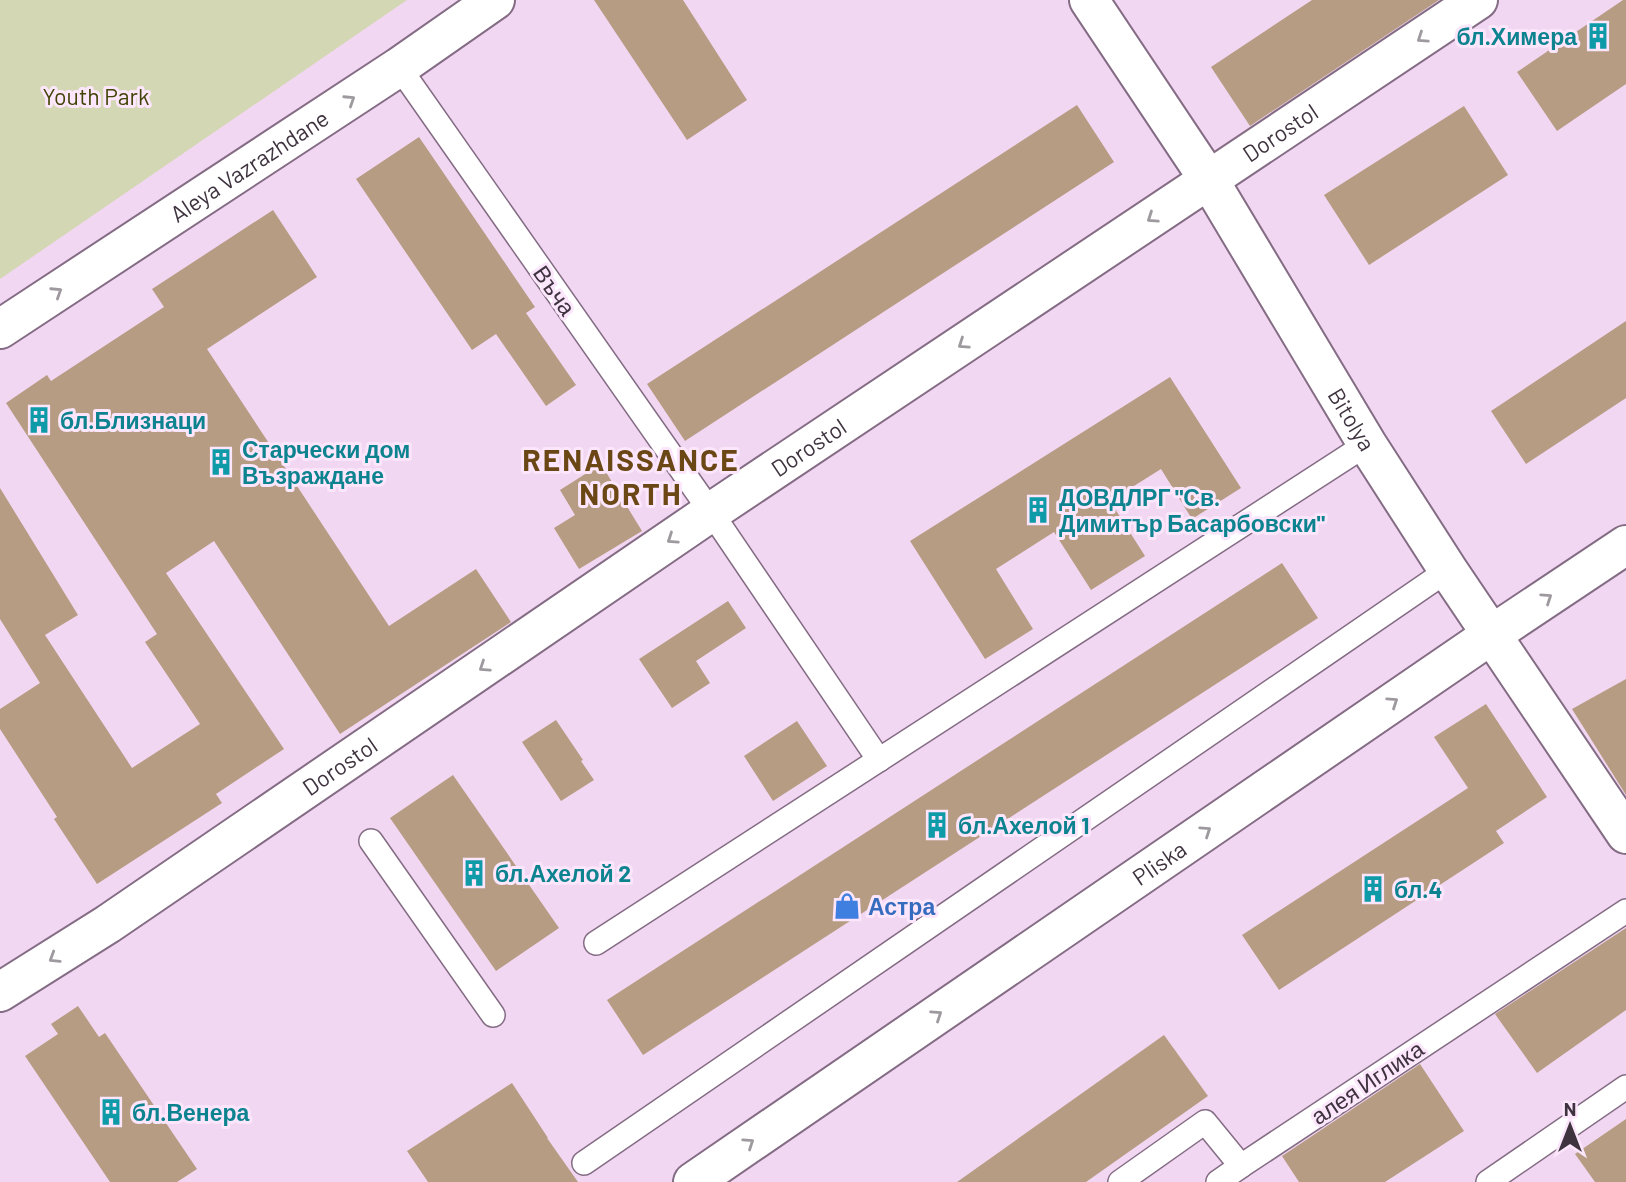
<svg xmlns="http://www.w3.org/2000/svg" width="1626" height="1182" font-family="Barlow,sans-serif">
<style>
.green{fill:#d3d7b4}
.building{fill:#b79c84}
.lines{fill:none;stroke-linecap:round;stroke-linejoin:round}
.service-casing{stroke:#846c84;stroke-width:26}
.minor-casing{stroke:#846c84;stroke-width:42}
.primary-casing{stroke:#846c84;stroke-width:42}
.service{stroke:#fff;stroke-width:23}
.minor{stroke:#fff;stroke-width:38}
.primary{stroke:#fff;stroke-width:38}
.oneway{stroke:#9e999e}
.labels{text-anchor:middle;dominant-baseline:central;stroke-width:6;stroke-linejoin:round;paint-order:stroke}
.culture-label{font-size:23px;font-weight:bold;fill:#0d838f;stroke:#fce6fc;text-anchor:start}
.park-label{font-size:23px;fill:#414405;stroke:#fce6fc}
.street-label{font-size:23px;fill:#3e333e;stroke:#fce6fc}
.shop-label{font-size:23px;font-weight:bold;fill:#366cbe;stroke:#fce6fc;text-anchor:start}
.district-label{font-size:30px;font-weight:bold;letter-spacing:2px;fill:#6a4715;stroke:#fce6fc}
</style>
<rect width="100%" height="100%" fill="#f2d7f2"/>
<!-- green -->
<polygon class="green" points="0,0 407,0 0,279"/>
<!-- building -->
<g class="building">
<polygon points="594,0 683,0 747,100 687,140"/>
<polygon points="1312,0 1439,0 1250,126 1211,67"/>
<polygon points="1623,0 1626,0 1626,84 1557,131 1517,72"/>
<polygon points="1077,105 1114,162 685,441 647,384"/>
<polygon points="1464,106 1508,175 1369,265 1324,195"/>
<polygon points="419,137 535,307 526,313 576,385 546,406 496,334 472,350 356,179"/>
<polygon points="273,210 317,277 207,349 389,626 476,569 511,622 340,734 214,541 166,573 284,749 216,794 222,803 97,884 54,819 57,817 0,729 0,709 40,683 0,619 0,488 78,615 45,635 132,768 200,724 145,642 157,634 6,403 47,375 51,381 164,307 152,289"/>
<polygon points="1626,321 1626,398 1526,464 1491,411"/>
<polygon points="1170,377 1241,488 1192,519 1161,469 1110,501 1145,556 1091,590 1054,532 996,569 1033,629 985,659 910,541"/>
<polygon points="601,464 642,531 579,569 554,528 575,515 560,490"/>
<polygon points="1282,563 1318,618 643,1055 607,1000"/>
<polygon points="728,601 746,628 696,661 710,683 672,708 639,659"/>
<polygon points="1626,679 1626,795 1572,709"/>
<polygon points="1486,704 1547,797 1496,831 1504,843 1279,990 1242,935 1468,788 1434,737"/>
<polygon points="556,720 583,760 581,761 594,780 561,801 522,742"/>
<polygon points="797,721 827,766 773,801 744,756"/>
<polygon points="453,775 559,928 496,971 390,818"/>
<polygon points="1626,928 1626,1010 1537,1073 1495,1014"/>
<polygon points="78,1006 99,1037 105,1033 197,1169 177,1182 110,1182 25,1056 58,1034 51,1024"/>
<polygon points="1164,1035 1208,1096 1086,1182 957,1182"/>
<polygon points="1420,1064 1464,1131 1385,1182 1299,1182 1282,1156"/>
<polygon points="512,1083 548,1138 547,1138 578,1182 428,1182 407,1151"/>
<polygon points="1626,1119 1626,1182 1595,1182 1575,1154"/>
</g>
<g class="lines">
<defs>
<g id="service">
<polyline points="399,67 711,512 879,760"/>
<polyline points="371,841 493,1015"/>
<polyline points="596,943 1367,444"/>
<polyline points="584,1163 1448,570"/>
<polyline points="1120,1182 1205,1122 1241,1166 1626,911"/>
<polyline points="1218,1182 1241,1166"/>
<polyline points="1488,1182 1626,1087"/>
</g>
<g id="minor">
<path id="s1" d="M1089 0 1209 180 1367 444 1448 570 1626 834"/>
<path id="s2" d="M0 329 399 67 495 0"/>
</g>
<g id="primary">
<path id="s3" d="M0 992 108 924 711 512 1478 0"/>
<path id="s4" d="M693 1182 1491 635 1626 545"/>
</g>
</defs>
<!-- service casing -->
<use href="#service" class="service-casing"/>
<!-- minor casing -->
<use href="#minor" class="minor-casing"/>
<!-- primary casing -->
<use href="#primary" class="primary-casing"/>
<!-- service -->
<use href="#service" class="service"/>
<!-- minor -->
<use href="#minor" class="minor"/>
<!-- primary -->
<use href="#primary" class="primary"/>
</g>
<!-- one-way arrows -->
<defs><path id="oneway-chevron" d="M-2-3.5L2.5 0L-2 3.5" fill="none" stroke-width="1.6" stroke-linecap="round" stroke-linejoin="round" transform="scale(1.75)"/></defs>
<g class="oneway">
<use href="#oneway-chevron" transform="translate(1422 38) rotate(146)"/>
<use href="#oneway-chevron" transform="translate(350 100) rotate(-33)"/>
<use href="#oneway-chevron" transform="translate(1152 218) rotate(146)"/>
<use href="#oneway-chevron" transform="translate(57 292) rotate(-33)"/>
<use href="#oneway-chevron" transform="translate(963 344) rotate(146)"/>
<use href="#oneway-chevron" transform="translate(672 539) rotate(146)"/>
<use href="#oneway-chevron" transform="translate(1547 598) rotate(-34)"/>
<use href="#oneway-chevron" transform="translate(484 667) rotate(146)"/>
<use href="#oneway-chevron" transform="translate(1393 702) rotate(-34)"/>
<use href="#oneway-chevron" transform="translate(1206 831) rotate(-34)"/>
<use href="#oneway-chevron" transform="translate(54 958) rotate(148)"/>
<use href="#oneway-chevron" transform="translate(937 1015) rotate(-34)"/>
<use href="#oneway-chevron" transform="translate(749 1143) rotate(-34)"/>
</g>
<!-- icons -->
<defs>
<symbol id="building-bare" viewBox="-9 -9 18 18"><path d="M-4-6H4V6H1V3H-1V6H-4ZM-2.5-4.3h1.7v1.8h-1.7ZM.8-4.3h1.7v1.8H.8ZM-2.5-1h1.7V.8h-1.7ZM.8-1h1.7V.8H.8Z" fill="#0f9aa8" stroke="#fce6fc" stroke-width="2.5" paint-order="stroke"/></symbol>
<symbol id="shop-bare" viewBox="-9 -9 18 18"><path d="M-5-2.5h2.3a2.7 3.5 0 0 1 5.4 0H5L5.5 6h-11ZM-1.5-2.5h3a1.5 2.3 0 0 0-3 0Z" fill="#3f7fe0" stroke="#fce6fc" stroke-width="2.5" paint-order="stroke"/></symbol>
</defs>
<g fill-rule="evenodd">
<use href="#building-bare" x="1579" y="17" width="38" height="38"/>
<use href="#building-bare" x="20" y="401" width="38" height="38"/>
<use href="#building-bare" x="202" y="443" width="38" height="38"/>
<use href="#building-bare" x="1019" y="491" width="38" height="38"/>
<use href="#building-bare" x="918" y="806" width="38" height="38"/>
<use href="#building-bare" x="455" y="854" width="38" height="38"/>
<use href="#building-bare" x="1354" y="870" width="38" height="38"/>
<use href="#shop-bare" x="828" y="887" width="38" height="38"/>
<use href="#building-bare" x="92" y="1093" width="38" height="38"/>
</g>
<g class="labels">
<!-- culture labels -->
<g class="culture-label">
<text x="1577" y="36" text-anchor="end">бл.Химера</text>
<text x="60" y="420">бл.Близнаци</text>
<text x="242" y="449">Старчески дом<tspan x="242" dy="26">Възраждане</tspan></text>
<text x="1059" y="497">ДОВДЛРГ "Св.<tspan x="1059" dy="26">Димитър Басарбовски"</tspan></text>
<text x="958" y="825">бл.Ахелой 1</text>
<text x="495" y="873">бл.Ахелой 2</text>
<text x="1394" y="889">бл.4</text>
<text x="132" y="1112">бл.Венера</text>
</g>
<!-- park labels -->
<g class="park-label">
<text x="96" y="96">Youth Park</text>
</g>
<!-- street labels -->
<g class="street-label">
<text stroke="none"><textPath href="#s3" startOffset="1542">Dorostol</textPath></text>
<text stroke="none"><textPath href="#s2" startOffset="298">Aleya Vazrazhdane</textPath></text>
<text transform="translate(555 290) rotate(55)">Въча</text>
<text stroke="none"><textPath href="#s1" startOffset="495">Bitolya</textPath></text>
<text stroke="none"><textPath href="#s3" startOffset="975">Dorostol</textPath></text>
<text stroke="none"><textPath href="#s3" startOffset="408">Dorostol</textPath></text>
<text stroke="none"><textPath href="#s4" startOffset="565">Pliska</textPath></text>
<text transform="translate(1367 1082) rotate(-34)">алея Иглика</text>
</g>
<!-- shop labels -->
<g class="shop-label">
<text x="868" y="906">Астра</text>
</g>
<!-- district labels -->
<g class="district-label">
<text x="631" y="459">RENAISSANCE<tspan x="631" dy="34">NORTH</tspan></text>
</g>
</g>
<!-- north arrow -->
<g transform="translate(1570 1126)" stroke="#fce6fc" stroke-width="5" paint-order="stroke">
<path d="M0-5L12 26L0 18L-12 26Z" fill="#3e333e"/>
<text y="-10" font-size="19" font-weight="bold" text-anchor="middle" fill="#3e333e">N</text>
</g>
</svg>
